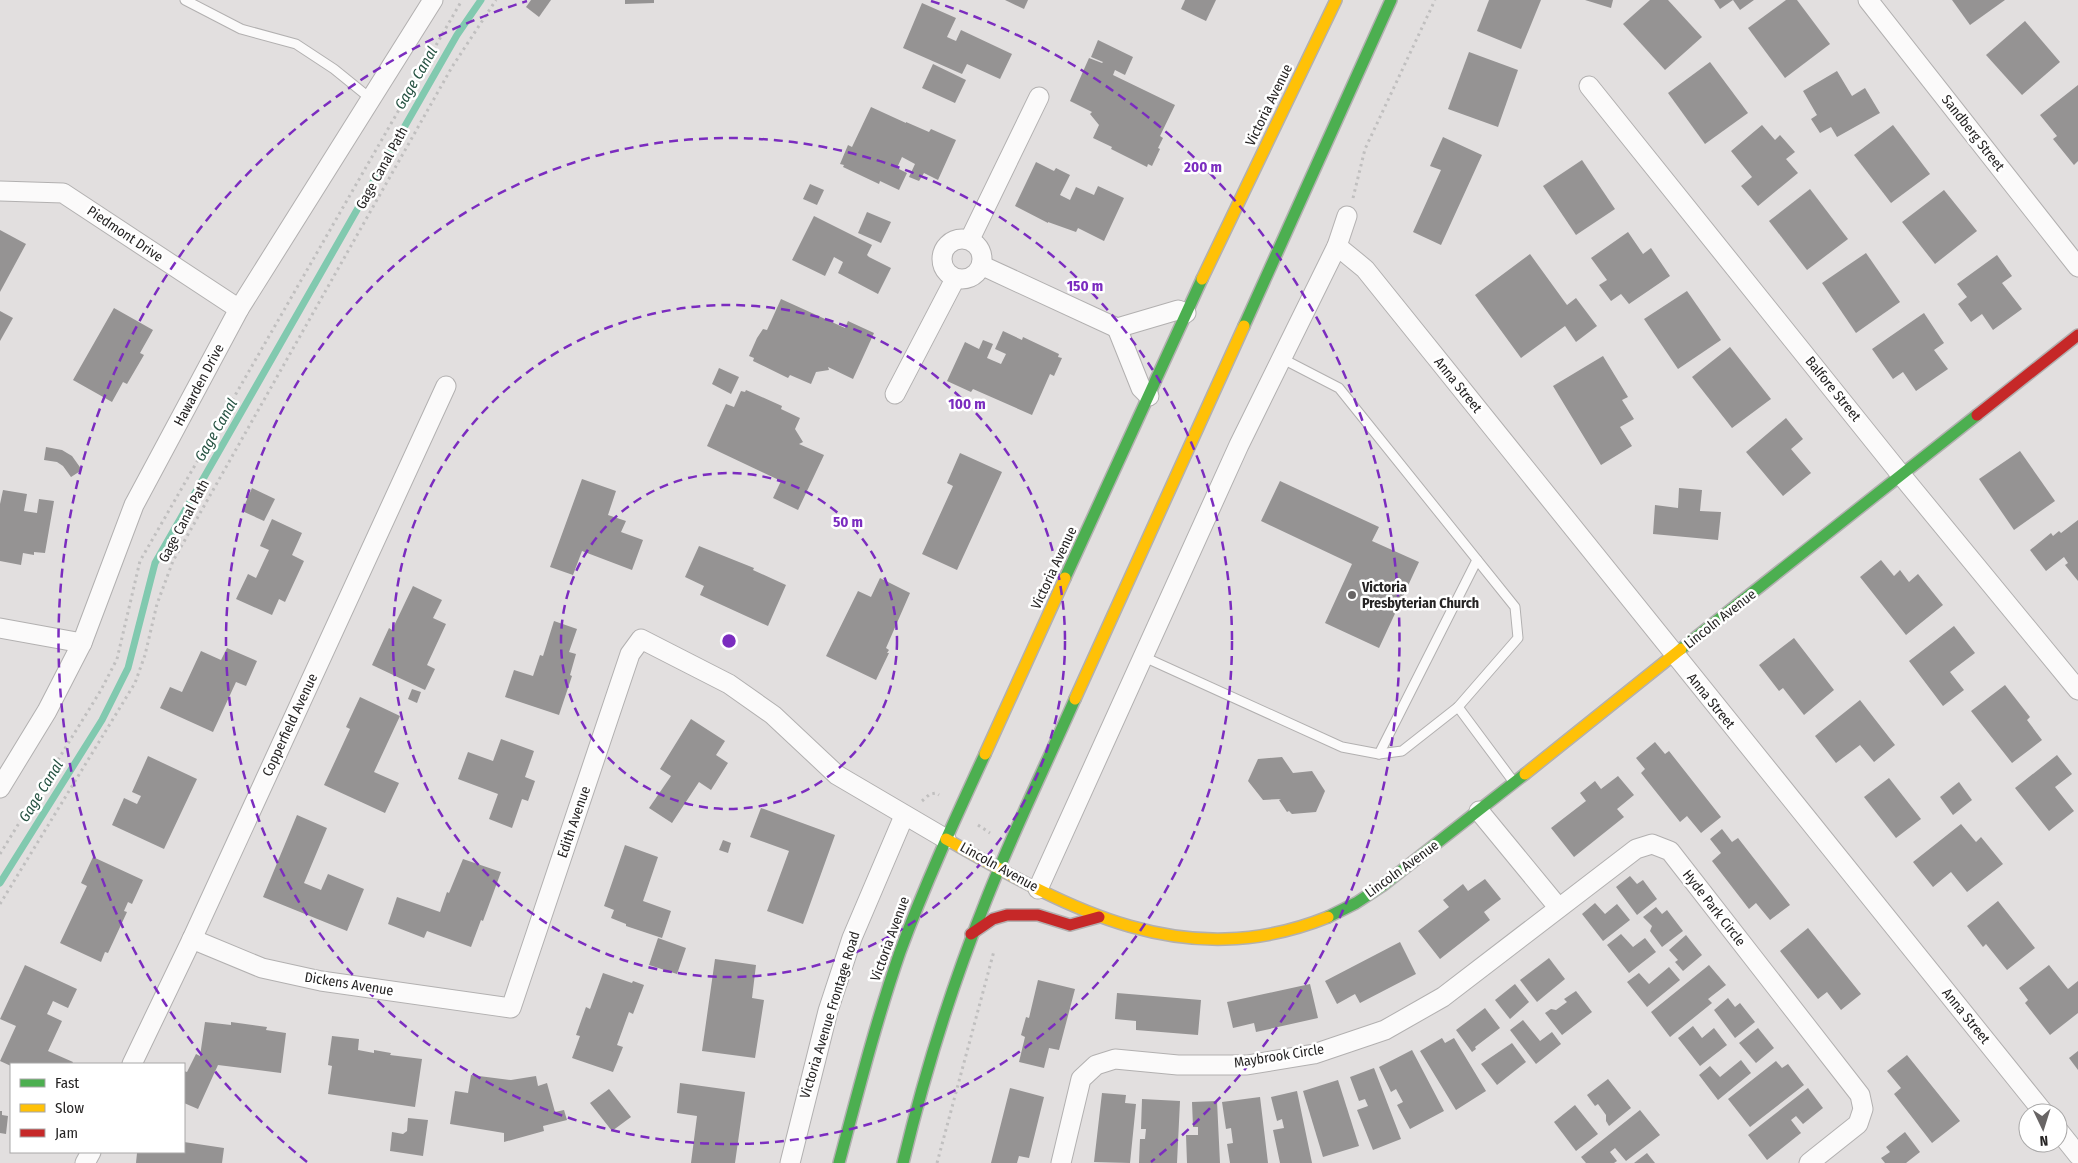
<svg xmlns="http://www.w3.org/2000/svg" width="2078" height="1163" font-family="'Fira Sans Condensed',sans-serif">
<style>
.lines{fill:none;stroke-linecap:round;stroke-linejoin:round}
.stream{stroke:#81c9af;stroke-width:7}
.building{fill:#959393}
.lane-casing{stroke:#b2b0b0;stroke-width:11}
.street-casing{stroke:#b2b0b0;stroke-width:21}
.fast-casing{stroke:#b2b0b0;stroke-width:14}
.slow-casing{stroke:#b2b0b0;stroke-width:14}
.jam-casing{stroke:#b2b0b0;stroke-width:14}
.path{stroke:#c0bfbf;stroke-width:3;stroke-dasharray:2.5 4;stroke-linecap:butt}
.lane{stroke:#fbfafa;stroke-width:9}
.street{stroke:#fbfafa;stroke-width:19}
.fast{stroke:#4caf50;stroke-width:11}
.slow{stroke:#ffc107;stroke-width:11}
.jam{stroke:#c62828;stroke-width:11}
.ring{fill:none;stroke:#7b2cbf;stroke-width:2.5;stroke-dasharray:9 6}
.poi-dot{fill:#686565;stroke:#fff;stroke-width:2}
.labels{text-anchor:middle;dominant-baseline:central;stroke-width:5;stroke-linejoin:round;paint-order:stroke}
.street-label{font-size:14px;fill:#262424;stroke:#fff}
.poi-label{font-size:14px;font-weight:bold;fill:#262424;stroke:#fff;text-anchor:start}
.water-label{font-size:15px;font-style:italic;fill:#275343;stroke:#fff}
.centre{fill:#7b2cbf;stroke:#fff;stroke-width:2.5}
.ring-label{font-size:15px;text-anchor:middle;font-weight:bold;fill:#7b2cbf;stroke:#fff;stroke-width:5;stroke-linejoin:round;paint-order:stroke}
</style>
<rect width="100%" height="100%" fill="#e2dfdf"/>
<g class="lines">
<!-- stream -->
<polyline class="stream" points="0,883 102,720 128,668 155,563 457,35 481,0"/>
</g>
<!-- building -->
<g class="building">
<polygon points="531,0 551,0 539,17 526,7"/>
<polygon points="625,0 654,0 654,3 625,4"/>
<polygon points="1005,0 1028,0 1024,9"/>
<polygon points="1185,0 1216,0 1206,21 1181,9"/>
<polygon points="1489,0 1541,0 1521,49 1477,31"/>
<polygon points="1585,0 1613,0 1611,8"/>
<polygon points="1650,0 1668,0 1702,37 1665,70 1623,24"/>
<polygon points="1714,0 1733,0 1720,9"/>
<polygon points="1733,0 1754,0 1740,10"/>
<polygon points="1786,0 1797,0 1830,44 1785,78 1748,28"/>
<polygon points="1952,0 2005,0 1970,25"/>
<polygon points="922,3 956,18 947,37 956,41 961,30 1012,54 1000,79 967,64 962,74 903,48"/>
<polygon points="2025,21 2060,62 2022,95 1986,55"/>
<polygon points="1098,40 1133,57 1125,75 1115,70 1113,75 1175,105 1160,136 1163,138 1158,148 1160,149 1152,166 1148,164 1147,167 1111,149 1112,147 1093,138 1099,125 1090,114 1092,112 1070,101 1089,58 1102,63 1103,62 1091,57"/>
<polygon points="1469,52 1518,70 1498,127 1448,109"/>
<polygon points="1710,62 1748,113 1705,144 1668,93"/>
<polygon points="933,64 966,80 955,103 922,88"/>
<polygon points="1837,71 1852,96 1865,88 1880,113 1837,137 1831,127 1820,133 1811,119 1817,115 1803,91"/>
<polygon points="2078,85 2078,161 2074,165 2053,139 2057,136 2040,115"/>
<polygon points="871,107 906,123 906,122 929,132 931,129 956,140 938,180 924,173 919,181 909,177 915,164 902,157 897,168 907,173 899,190 880,181 879,184 843,167 844,165 840,164 848,145 852,147"/>
<polygon points="1762,125 1775,140 1780,135 1795,152 1786,159 1798,173 1758,206 1741,186 1752,177 1731,151"/>
<polygon points="1893,125 1930,174 1891,203 1854,155"/>
<polygon points="1443,137 1482,155 1441,245 1413,232 1441,170 1430,166"/>
<polygon points="1582,160 1615,209 1576,235 1543,186"/>
<polygon points="1036,162 1054,171 1056,168 1070,175 1060,195 1070,200 1076,187 1094,195 1098,186 1124,198 1104,241 1078,228 1076,232 1048,222 1048,223 1015,206"/>
<polygon points="810,184 824,190 817,205 803,199"/>
<polygon points="1810,189 1848,239 1807,270 1769,221"/>
<polygon points="1944,190 1977,231 1935,264 1902,222"/>
<polygon points="867,212 891,222 881,243 858,233"/>
<polygon points="814,216 872,245 867,255 869,257 891,268 878,294 838,273 843,262 834,257 825,276 792,260"/>
<polygon points="0,230 26,244 0,292"/>
<polygon points="1628,232 1643,254 1651,248 1670,276 1629,304 1621,294 1611,301 1599,285 1607,280 1591,258"/>
<polygon points="1866,253 1900,302 1856,333 1822,283"/>
<polygon points="1530,254 1567,305 1576,298 1597,326 1576,342 1565,326 1521,358 1475,295"/>
<polygon points="1997,255 2012,276 2002,283 2022,309 1993,330 1982,314 1971,322 1958,304 1967,297 1957,284"/>
<polygon points="1687,291 1721,340 1678,369 1644,319"/>
<polygon points="781,299 845,328 848,321 874,333 853,379 828,367 829,370 816,372 811,384 790,375 788,378 753,361 754,358 749,356 757,338 763,329 767,330"/>
<polygon points="114,308 153,330 140,353 144,355 127,384 123,382 112,402 73,380"/>
<polygon points="0,311 13,318 0,341"/>
<polygon points="1924,313 1944,343 1934,350 1948,369 1916,391 1903,372 1893,379 1872,349"/>
<polygon points="1003,331 1022,340 1023,337 1059,354 1058,357 1062,358 1054,376 1050,374 1032,415 973,389 971,392 947,381 965,342 979,349 983,340 993,344 987,358 1001,364 1006,354 995,349"/>
<polygon points="1730,347 1771,399 1732,428 1692,377"/>
<polygon points="1603,356 1628,397 1622,400 1634,419 1620,427 1632,446 1601,465 1553,386"/>
<polygon points="719,368 739,377 731,394 712,384"/>
<polygon points="746,390 782,406 781,409 800,418 795,429 803,442 799,444 824,455 798,510 773,498 781,481 707,446 726,404 734,407 741,391 745,392"/>
<polygon points="1786,418 1803,439 1791,449 1811,473 1783,496 1746,452"/>
<polygon points="46,447 62,450 72,456 82,470 71,477 63,466 57,462 44,460"/>
<polygon points="2020,451 2055,501 2014,530 1979,479"/>
<polygon points="960,453 1002,472 957,570 922,554 953,486 947,483"/>
<polygon points="582,479 616,491 608,515 626,521 621,532 643,540 632,570 582,551 573,575 550,567"/>
<polygon points="1280,481 1379,527 1372,541 1419,562 1379,648 1325,623 1352,564 1261,521"/>
<polygon points="252,488 275,499 264,521 242,511"/>
<polygon points="1679,488 1702,490 1700,511 1721,512 1718,540 1653,534 1655,505 1678,508"/>
<polygon points="3,490 27,494 24,511 37,513 39,499 54,501 45,553 34,552 34,555 23,553 21,565 0,561 0,504"/>
<polygon points="272,519 302,533 292,555 304,561 285,602 279,599 272,615 236,599 248,574 256,578 269,550 260,546"/>
<polygon points="2078,520 2078,581 2065,565 2068,563 2064,557 2046,571 2030,550 2051,533 2053,536 2059,531 2061,533"/>
<polygon points="699,546 754,568 753,570 786,585 768,626 700,595 704,586 685,577"/>
<polygon points="1881,560 1894,576 1900,570 1909,582 1918,574 1943,605 1906,635 1860,577"/>
<polygon points="880,578 910,593 886,648 889,650 887,653 889,653 876,680 826,656 858,591 871,597"/>
<polygon points="413,586 442,600 433,618 446,624 427,665 435,669 425,690 372,665 389,628 392,630"/>
<polygon points="554,621 577,629 569,652 576,654 570,675 572,676 559,715 505,697 514,670 533,676 540,655 543,656"/>
<polygon points="1954,626 1975,653 1950,672 1964,690 1943,706 1909,661"/>
<polygon points="1794,638 1834,690 1804,715 1783,688 1779,691 1759,665"/>
<polygon points="227,648 257,661 246,686 236,682 213,732 160,708 170,687 182,692 201,651 221,660"/>
<polygon points="2005,685 2030,717 2027,720 2042,740 2012,763 1971,711"/>
<polygon points="412,689 421,692 417,703 408,699"/>
<polygon points="360,697 400,716 374,772 399,783 385,813 324,785 350,729 346,727"/>
<polygon points="1860,700 1895,745 1874,762 1860,745 1836,763 1815,736"/>
<polygon points="691,719 725,741 716,755 728,763 711,790 699,782 672,823 649,808 671,776 660,769"/>
<polygon points="501,739 534,751 525,777 535,781 528,801 522,799 512,828 489,819 498,794 458,779 468,752 493,761"/>
<polygon points="1655,742 1665,754 1669,751 1721,817 1701,833 1687,816 1680,822 1641,773 1645,769 1636,758"/>
<polygon points="2057,755 2072,774 2055,787 2074,811 2049,831 2015,788"/>
<polygon points="148,756 197,779 164,849 112,825 124,798 137,804 141,796 132,792"/>
<polygon points="1282,757 1293,773 1312,771 1325,791 1316,812 1292,814 1289,811 1287,812 1279,800 1281,799 1263,800 1248,781 1258,759"/>
<polygon points="1618,776 1634,795 1617,809 1624,817 1574,857 1551,828 1586,801 1580,793 1595,781 1601,789"/>
<polygon points="1889,778 1921,819 1896,838 1864,797"/>
<polygon points="1959,782 1972,800 1953,815 1940,797"/>
<polygon points="761,808 835,835 803,924 767,911 789,851 750,837"/>
<polygon points="297,815 327,828 304,883 321,890 328,874 364,889 347,931 263,897"/>
<polygon points="1961,824 1976,842 1981,837 2003,864 1967,892 1951,872 1933,887 1913,862"/>
<polygon points="1722,829 1732,842 1738,838 1790,905 1770,920 1756,903 1749,909 1712,861 1721,853 1710,839"/>
<polygon points="723,840 731,843 728,853 719,850"/>
<polygon points="625,845 658,857 643,901 671,911 662,938 626,926 626,924 611,918 614,910 604,906"/>
<polygon points="93,857 143,880 132,904 128,902 124,911 127,912 108,953 105,952 101,962 60,943 87,886 81,883"/>
<polygon points="463,859 501,872 483,921 481,920 471,947 427,931 424,938 388,924 397,897 440,912 447,892 449,893"/>
<polygon points="1630,876 1637,884 1643,880 1657,899 1637,915 1616,887"/>
<polygon points="1485,879 1501,899 1484,912 1490,920 1440,959 1418,931 1449,907 1443,900 1463,884 1468,891"/>
<polygon points="1998,901 2035,948 2007,970 1986,944 1983,947 1967,926"/>
<polygon points="1595,903 1605,914 1617,904 1630,920 1603,941 1582,914"/>
<polygon points="1656,907 1662,914 1667,910 1683,931 1662,947 1650,931 1652,926 1643,917"/>
<polygon points="1808,928 1861,994 1841,1010 1827,992 1818,999 1780,951"/>
<polygon points="1621,934 1633,947 1645,938 1656,952 1629,973 1607,945"/>
<polygon points="1686,935 1702,955 1683,971 1675,962 1678,960 1669,950"/>
<polygon points="658,938 686,948 677,974 649,965"/>
<polygon points="1400,942 1416,974 1360,1003 1355,994 1337,1004 1325,981"/>
<polygon points="1549,958 1565,979 1537,1002 1520,980"/>
<polygon points="715,959 756,965 752,998 764,1000 755,1058 702,1051"/>
<polygon points="25,965 77,989 68,1008 53,1001 47,1014 62,1021 48,1051 73,1062 72,1064 26,1063 11,1064 11,1066 0,1061 16,1026 0,1019"/>
<polygon points="1709,965 1726,985 1708,999 1712,1003 1670,1037 1651,1012"/>
<polygon points="2049,965 2068,989 2078,981 2078,1013 2050,1035 2025,1003 2028,1000 2019,988"/>
<polygon points="1669,967 1680,980 1647,1007 1627,982 1639,973 1649,984"/>
<polygon points="603,973 632,983 633,981 644,985 633,1014 629,1012 617,1045 623,1047 613,1072 572,1058 580,1036 576,1035 586,1007 590,1009"/>
<polygon points="1038,980 1075,989 1059,1050 1049,1048 1044,1068 1019,1062 1025,1037 1021,1035 1026,1017 1029,1018"/>
<polygon points="1310,984 1318,1018 1256,1032 1254,1023 1233,1028 1227,1002"/>
<polygon points="1515,984 1529,1002 1510,1019 1495,1000"/>
<polygon points="1576,991 1592,1012 1562,1035 1545,1013 1551,1009 1556,1010 1567,1002 1564,999"/>
<polygon points="1117,993 1201,1000 1198,1035 1136,1030 1136,1021 1115,1019"/>
<polygon points="1728,998 1735,1007 1740,1003 1755,1022 1735,1038 1714,1010"/>
<polygon points="1485,1008 1500,1028 1475,1047 1476,1049 1472,1052 1456,1030"/>
<polygon points="1523,1020 1540,1041 1552,1032 1561,1044 1536,1064 1510,1030"/>
<polygon points="205,1022 231,1025 231,1022 267,1027 266,1030 286,1033 281,1073 218,1065 198,1109 184,1103 184,1071 187,1072 196,1054 200,1056"/>
<polygon points="1693,1026 1702,1038 1714,1028 1727,1045 1700,1066 1678,1038"/>
<polygon points="1758,1028 1774,1048 1756,1063 1739,1043"/>
<polygon points="332,1036 359,1039 358,1050 374,1053 374,1050 391,1053 390,1055 422,1059 415,1107 328,1094 332,1066 328,1065"/>
<polygon points="1442,1038 1445,1043 1454,1038 1486,1091 1456,1110 1420,1051"/>
<polygon points="1512,1043 1526,1062 1497,1085 1481,1064"/>
<polygon points="1412,1050 1444,1111 1410,1129 1397,1105 1403,1102 1396,1089 1391,1092 1379,1067"/>
<polygon points="2078,1051 2078,1070 2069,1058"/>
<polygon points="1907,1055 1960,1121 1932,1143 1894,1094 1901,1088 1887,1071"/>
<polygon points="1741,1060 1751,1073 1718,1100 1699,1075 1710,1066 1720,1077"/>
<polygon points="1776,1061 1782,1068 1788,1064 1804,1085 1750,1127 1728,1099"/>
<polygon points="1374,1068 1401,1139 1373,1150 1357,1110 1368,1106 1365,1099 1359,1101 1350,1077"/>
<polygon points="471,1075 511,1080 536,1076 538,1086 547,1083 555,1112 564,1110 567,1120 543,1126 544,1131 504,1142 504,1133 450,1124 455,1091 468,1093"/>
<polygon points="1608,1079 1631,1108 1609,1126 1606,1121 1606,1115 1598,1104 1595,1106 1587,1095"/>
<polygon points="1338,1080 1359,1146 1323,1157 1303,1091"/>
<polygon points="680,1083 745,1092 735,1163 691,1163 697,1116 677,1113"/>
<polygon points="1010,1088 1044,1097 1029,1158 1019,1156 1017,1163 991,1163"/>
<polygon points="1808,1088 1823,1108 1803,1124 1796,1116 1791,1120 1801,1133 1767,1160 1748,1135"/>
<polygon points="609,1089 631,1117 612,1131 590,1103"/>
<polygon points="1297,1091 1312,1163 1280,1163 1273,1130 1284,1128 1282,1119 1277,1121 1271,1097"/>
<polygon points="1102,1093 1126,1095 1125,1103 1136,1104 1130,1163 1094,1162"/>
<polygon points="1260,1097 1268,1163 1230,1163 1227,1144 1233,1143 1231,1128 1226,1129 1222,1102"/>
<polygon points="1142,1099 1180,1101 1177,1163 1139,1163 1140,1139 1145,1139 1146,1129 1141,1129"/>
<polygon points="1217,1101 1220,1163 1187,1163 1186,1135 1198,1135 1198,1127 1193,1127 1192,1102"/>
<polygon points="1575,1105 1598,1134 1576,1151 1554,1122"/>
<polygon points="1640,1110 1660,1135 1626,1161 1615,1148 1610,1152 1617,1161 1614,1163 1586,1163 1581,1157"/>
<polygon points="0,1111 2,1111 2,1115 8,1116 6,1134 0,1133"/>
<polygon points="408,1118 428,1120 423,1156 390,1151 392,1132 403,1134 407,1131"/>
<polygon points="1905,1132 1920,1152 1906,1163 1885,1163 1881,1158 1890,1152 1886,1147"/>
<polygon points="184,1142 224,1148 222,1163 136,1163 137,1153 184,1152"/>
<polygon points="1647,1153 1655,1163 1634,1163"/>
</g>
<g class="lines">
<defs>
<g id="lane">
<polyline points="185,0 241,29 296,44 334,69 371,99"/>
<polyline points="1144,657 1342,747 1379,754 1402,751 1458,707 1518,638 1515,607 1339,388 1281,358"/>
<polyline points="1458,707 1513,781"/>
<polyline points="1379,754 1477,560"/>
</g>
<g id="street">
<polyline points="1868,0 2078,267"/>
<polyline points="1589,86 1902,476 2078,690"/>
<polyline points="0,191 63,193 239,309"/>
<circle cx="962" cy="259" r="20"/>
<polyline points="970,239 1039,97"/>
<polyline points="1337,246 1365,269 2044,1113"/>
<polyline points="983,266 1117,328 1178,310 1186,313"/>
<polyline points="1117,328 1141,388 1149,396"/>
<polyline points="895,394 955,279"/>
<polyline points="0,628 82,643"/>
<polyline points="0,788 47,711 82,643 134,505 239,309 433,0"/>
<polyline points="1479,811 1558,907"/>
<polyline points="1038,889 1239,445 1337,246 1347,216"/>
<polyline points="192,939 262,968 321,981 511,1008 630,654 641,639 729,684 773,715 837,775 946,839"/>
<polyline points="132,1064 192,939 446,386"/>
<polyline points="2058,1130 2078,1155"/>
<polyline points="85,1163 91,1152"/>
<polyline points="790,1163 828,1011 852,938 904,816"/>
<polyline points="1061,1163 1081,1079 1096,1065 1115,1059 1178,1065 1247,1065 1314,1054 1385,1030 1443,997 1636,849 1652,844 1670,851 1860,1095 1863,1109 1858,1124 1809,1163"/>
</g>
<g id="fast">
<polyline points="1244,326 1391,0"/>
<polyline points="1065,578 1202,279"/>
<polyline points="1681,649 1977,415"/>
<polyline points="1328,917 1356,903 1382,886 1525,774"/>
<path d="M839 1163C858 1092 876 1021 900 952 925 884 955 819 985 754"/>
<path d="M903 1163C924 1075 951 988 985 903 1012 834 1045 767 1075 699"/>
</g>
<g id="slow">
<polyline points="1202,279 1336,0"/>
<polyline points="1075,699 1244,326"/>
<polyline points="985,754 1065,578"/>
<polyline points="1525,774 1681,649"/>
<path d="M946 839C1069 909 1184 975 1328 917"/>
</g>
<g id="jam">
<polyline points="1977,415 2078,335"/>
<polyline points="971,934 993,919 1007,915 1038,915 1070,925 1099,917"/>
</g>
</defs>
<!-- lane casing -->
<use href="#lane" class="lane-casing"/>
<!-- street casing -->
<use href="#street" class="street-casing"/>
<!-- fast casing -->
<use href="#fast" class="fast-casing"/>
<!-- slow casing -->
<use href="#slow" class="slow-casing"/>
<!-- jam casing -->
<use href="#jam" class="jam-casing"/>
<!-- path -->
<g class="path">
<polyline points="1353,198 1365,149 1435,0"/>
<polyline points="922,801 930,794 936,793 939,795"/>
<polyline points="978,825 990,833"/>
<polyline points="0,854 101,690 117,659 140,561 462,0"/>
<polyline points="0,904 135,683 145,655 157,604 173,561 452,67 496,0"/>
<polyline points="937,1163 994,951"/>
</g>
<!-- lane -->
<use href="#lane" class="lane"/>
<!-- street -->
<use href="#street" class="street"/>
<!-- fast -->
<use href="#fast" class="fast"/>
<!-- slow -->
<use href="#slow" class="slow"/>
<!-- jam -->
<use href="#jam" class="jam"/>
</g>
<!-- distance rings -->
<g class="ring">
<circle cx="729" cy="641" r="168"/>
<circle cx="729" cy="641" r="336"/>
<circle cx="729" cy="641" r="503"/>
<path d="M307 1162A671 671 0 0 1 527 1M931 1A671 671 0 0 1 1151 1162"/>
</g>
<!-- markers -->
<circle class="poi-dot" cx="1352" cy="595" r="5"/>
<g class="labels">
<!-- street labels -->
<g class="street-label">
<text transform="translate(1269 105) rotate(-64)">Victoria Avenue</text>
<text transform="translate(1973 133) rotate(52)">Sandberg Street</text>
<text transform="translate(382 168) rotate(-61)">Gage Canal Path</text>
<text transform="translate(125 234) rotate(34)">Piedmont Drive</text>
<text transform="translate(199 385) rotate(-62)">Hawarden Drive</text>
<text transform="translate(1458 385) rotate(51)">Anna Street</text>
<text transform="translate(1833 389) rotate(51)">Balfore Street</text>
<text transform="translate(184 521) rotate(-62)">Gage Canal Path</text>
<text transform="translate(1054 568) rotate(-65)">Victoria Avenue</text>
<text transform="translate(1720 619) rotate(-38)">Lincoln Avenue</text>
<text transform="translate(1711 701) rotate(51)">Anna Street</text>
<text transform="translate(290 725) rotate(-65)">Copperfield Avenue</text>
<text transform="translate(574 822) rotate(-71)">Edith Avenue</text>
<text transform="translate(999 867) rotate(29)">Lincoln Avenue</text>
<text transform="translate(1402 869) rotate(-36)">Lincoln Avenue</text>
<text transform="translate(1714 908) rotate(52)">Hyde Park Circle</text>
<text transform="translate(890 939) rotate(-70)">Victoria Avenue</text>
<text transform="translate(349 984) rotate(9)">Dickens Avenue</text>
<text transform="translate(830 1015) rotate(-73)">Victoria Avenue Frontage Road</text>
<text transform="translate(1966 1016) rotate(51)">Anna Street</text>
<text transform="translate(1279 1056) rotate(-9)">Maybrook Circle</text>
</g>
<!-- poi labels -->
<g class="poi-label">
<text x="1362" y="587">Victoria<tspan x="1362" dy="16">Presbyterian Church</tspan></text>
</g>
<!-- water labels -->
<g class="water-label">
<text transform="translate(416 78) rotate(-60)">Gage Canal</text>
<text transform="translate(216 430) rotate(-60)">Gage Canal</text>
<text transform="translate(41 791) rotate(-58)">Gage Canal</text>
</g>
</g>
<circle cx="729" cy="641" r="8" class="centre"/>
<g class="ring-label">
<text x="1203" y="172">200 m</text>
<text x="1085" y="291">150 m</text>
<text x="967" y="409">100 m</text>
<text x="848" y="527">50 m</text>
</g>
<!-- legend -->
<rect x="10" y="1063" width="175" height="90" fill="#ffffff" stroke="#a8a7a7"/>
<rect x="20" y="1079" width="25" height="8" fill="#4caf50" stroke="#a8a7a7"/>
<text x="55" y="1088" font-size="15" fill="#262424">Fast</text>
<rect x="20" y="1104" width="25" height="8" fill="#ffc107" stroke="#a8a7a7"/>
<text x="55" y="1113" font-size="15" fill="#262424">Slow</text>
<rect x="20" y="1129" width="25" height="8" fill="#c62828" stroke="#a8a7a7"/>
<text x="55" y="1138" font-size="15" fill="#262424">Jam</text>
<!-- north arrow -->
<g transform="translate(2043 1128) rotate(176)"><circle r="24" fill="#ffffff" stroke="#a8a7a7"/>
<path d="M0-4L9 19L0 12L-9 19Z" fill="#686565"/>
<text y="-8" font-size="14" font-weight="bold" text-anchor="middle" fill="#262424">N</text>
</g>
</svg>
